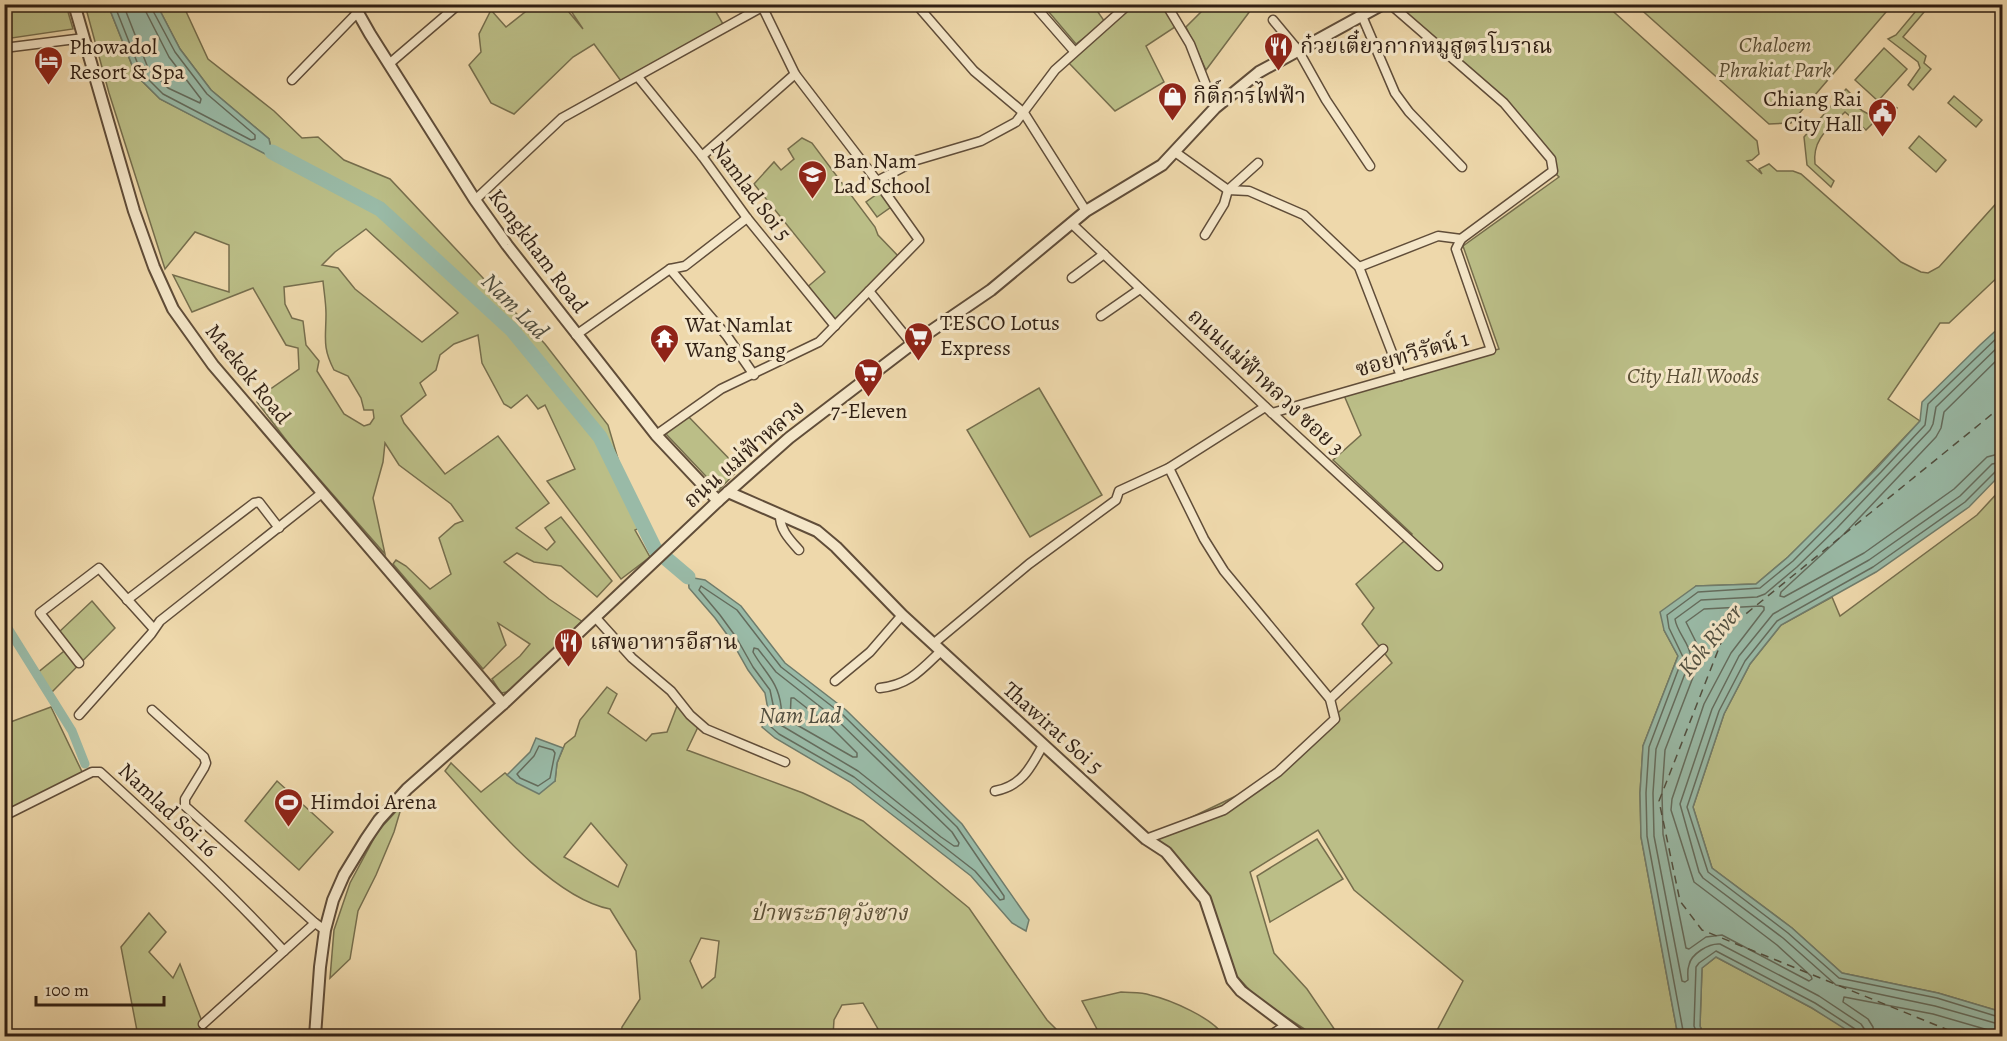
<svg xmlns="http://www.w3.org/2000/svg" width="2007" height="1041" font-family="Alegreya,'Noto Serif Thai',serif">
<style>
.green{fill:#bbbe87;stroke:#766e4d;stroke-width:1.5;fill-rule:evenodd}
.water{fill:#99baa7;stroke:#6f7c6c;stroke-width:1.5}
.lines{fill:none;stroke-linecap:round;stroke-linejoin:round}
.shore{stroke:#646c5d;stroke-width:1.5}
.canal{stroke:#99baa7;stroke-width:9}
.river{stroke:#99baa7;stroke-width:15}
.ferry{stroke:#504e3f;stroke-width:1.5;stroke-dasharray:8 6;stroke-linecap:butt}
.minor-casing{stroke:#604d39;stroke-width:11}
.tertiary-casing{stroke:#604d39;stroke-width:14}
.minor{stroke:#f4e6c8;stroke-width:8}
.tertiary{stroke:#f4e6c8;stroke-width:10}
.labels{text-anchor:middle;dominant-baseline:central;stroke-width:6;stroke-linejoin:round;paint-order:stroke}
.park-label{font-size:22px;font-style:italic;fill:#5a4f36;stroke:#f4e6c8}
.poi-label{font-size:22px;fill:#301f13;stroke:#f4e6c8;text-anchor:start}
.street-label{font-size:22px;fill:#301f13;stroke:#f4e6c8}
.water-label{font-size:24px;font-style:italic;fill:#504e3f;stroke:#f4e6c8}
</style>
<rect width="100%" height="100%" fill="#eed8ab"/>
<filter id="stains"><feTurbulence type="fractalNoise" baseFrequency=".00333" numOctaves="4"/><feColorMatrix values="0 0 0 0 .2 0 0 0 0 .09 0 0 0 0 .02 0 0 0 .5 -.17"/></filter>
<radialGradient id="worn" r=".72"><stop offset=".6" stop-color="#630" stop-opacity="0"/><stop offset="1" stop-color="#630" stop-opacity=".3"/></radialGradient>
<!-- green -->
<g class="green">
<polygon points="5,4 66,5 73,29 5,39"/>
<polygon points="1400,4 1606,5 1757,141 1759,154 1752,160 1747,161 1762,174 1759,169 1769,164 1777,171 1793,171 1801,174 1901,262 1921,272 1928,273 1939,267 2002,197 2002,273 1949,323 1940,323 1888,399 1920,421 1828,518 1788,557 1756,584 1696,586 1664,630 1678,656 1643,746 1640,793 1641,837 1678,1036 1434,1036 1463,981 1354,890 1318,830 1250,872 1274,953 1307,989 1339,1036 1315,1036 1256,997 1234,973 1210,897 1146,839 1261,784 1392,663 1362,624 1374,608 1356,584 1412,534 1333,460 1361,435 1343,393 1499,349 1463,246 1559,177 1553,171 1551,159 1504,103 1394,9"/>
<path d="M85 5H108L136 75 160 99 273 157 269 139 211 90 180 49 157 5H183L208 59 274 111 302 138 318 137 344 160 390 179 545 344 608 425 623 476 648 524 635 530 650 557 621 579 547 481 575 469 545 405 538 409 527 395 511 408 504 404 482 363 478 335 454 344 440 355 436 370 420 383 426 395 401 416 404 423 445 474 498 436 549 503 516 528 547 550 555 542 545 528 561 517 612 581 597 597 561 566 534 562 517 553 504 562 549 599 583 622 513 691 501 693 492 679 520 656 530 644 498 623 506 645 483 669 393 564 396 560 406 566 430 589 451 574 439 538 455 524 463 521 451 504 399 465 385 443 383 462 373 498 385 554 293 449 257 402 259 397 299 369 298 348 286 345 253 288 192 312 173 275 229 292V245L195 232 165 269 109 93ZM366 229 458 313 422 342 355 289 338 268 322 265 335 252ZM323 281C324 292 326 303 326 314 326 338 322 347 334 370L348 376 361 398 364 410H373L374 418 370 424 364 426 344 414 317 371 319 361 306 345 303 321 292 318 285 304 284 287Z"/>
<polygon points="534,5 563,5 583,29 571,11 582,5 712,5 723,24 621,81 594,44 573,57 514,114 491,103 469,65 481,52 479,34 491,10 506,27"/>
<polygon points="1043,5 1093,5 1105,22 1076,44"/>
<polygon points="1130,5 1166,5 1178,25 1146,46 1164,82 1115,111 1068,62"/>
<polygon points="1208,5 1269,5 1253,7 1206,70 1186,27"/>
<polygon points="1636,5 1892,5 1791,123 1769,124"/>
<polygon points="1921,5 1930,5 1903,37 1926,56 1924,63 1931,69 1913,90 1908,85 1920,68 1918,62 1888,39 1896,35"/>
<polygon points="1884,48 1907,69 1878,101 1855,80"/>
<path d="M1846 89 1852 95 1851 99C1857 108 1865 114 1875 116L1887 103 1897 108 1881 126 1875 121 1866 130 1845 112C1829 128 1812 139 1815 164L1834 181 1831 187 1807 165 1804 137Z"/>
<polygon points="1954,96 1982,120 1976,127 1948,103"/>
<polygon points="1919,136 1946,160 1936,172 1909,148"/>
<polygon points="802,138 812,143 875,227 878,235 901,259 835,326 805,289 825,272 754,184 774,162 781,170 794,159 788,149"/>
<polygon points="880,192 891,207 877,217 866,202"/>
<polygon points="1039,388 1102,495 1030,537 967,430"/>
<polygon points="686,414 739,469 719,490 666,434"/>
<polygon points="2002,488 2002,1012 1938,993 1842,973 1792,928 1712,868 1693,807 1724,714 1750,664 1781,625 1832,597 1840,616 1977,515"/>
<polygon points="92,601 115,628 49,695 36,674 69,647 59,632"/>
<path d="M607 687 617 694 608 713 646 741 652 734 667 732 677 706 695 721 698 727 687 750 803 793 863 821 969 908 1047 1020 1063 1036H874L878 1029 863 1003 842 1005 834 1020 833 1036H621L622 1027 640 999 636 951 610 909C550 897 485 815 445 771L451 763 481 792 505 773 517 783 555 781 557 763 565 744 575 736 580 720ZM591 823 627 865 618 887 564 857ZM701 938 719 941 715 977 702 988 690 961Z"/>
<polygon points="51,707 84,776 10,812 5,798 5,724"/>
<polygon points="277,781 333,832 299,870 245,821"/>
<polygon points="402,805 394,832 376,875 358,911 350,959 330,978 334,930 350,883 378,831"/>
<polygon points="1317,839 1343,879 1270,922 1257,876"/>
<polygon points="149,913 166,932 149,952 173,978 180,964 203,1024 213,1036 138,1036 121,947"/>
<polygon points="1716,957 1812,1008 1858,1036 1704,1036 1700,1026 1702,968"/>
<path d="M1121 992C1131 993 1141 992 1150 995 1171 1000 1213 1018 1224 1036H1092L1098 1031 1082 1001Z"/>
</g>
<!-- water -->
<g class="water">
<polygon points="108,5 157,5 180,49 211,90 269,139 273,158 160,99 136,75"/>
<polygon points="2002,325 2002,473 1969,507 1876,572 1781,625 1750,664 1724,714 1693,807 1712,868 1792,928 1842,973 1938,993 2002,1012 2002,1036 1856,1036 1812,1008 1716,957 1702,968 1700,1026 1704,1036 1678,1036 1641,837 1640,793 1643,746 1678,656 1664,630 1660,612 1696,586 1756,584 1788,557 1877,468 1920,421 1922,402 1980,345"/>
<polygon points="688,577 705,580 741,606 785,663 846,710 962,824 1029,920 1026,931 1012,923 971,876 850,782 775,738 762,727 768,710 765,693 748,670 731,640 715,618 689,588"/>
<polygon points="536,738 563,748 557,763 555,781 539,794 517,783 507,775 530,752"/>
</g>
<g class="lines">
<!-- shore -->
<g class="shore">
<polyline points="114,4 141,72 163,94 251,140 255,139 255,135 207,94 175,52 152,9 152,4"/>
<polyline points="123,4 148,68 168,88 200,103 201,99 169,57 146,12 144,4"/>
<polyline points="2002,355 1944,412 1941,428 1936,437 1844,534 1781,592 1780,596 1784,597 1864,553 1954,489 1987,457 2002,453"/>
<polyline points="2002,462 1992,464 1960,496 1869,560 1773,614 1739,656 1712,709 1680,804 1699,872 1703,878 1783,938 1836,985 1935,1006 2002,1025"/>
<polyline points="2002,469 1996,471 1965,502 1873,567 1777,621 1745,661 1719,711 1687,807 1708,872 1788,933 1839,978 1937,998 2002,1018"/>
<polygon points="701,586 737,610 781,667 842,714 957,827 1004,896 1004,899 1000,900 975,871 854,777 779,734 770,726 774,709 770,690 753,667 736,637 720,615 699,590"/>
<polygon points="1761,606 1764,607 1764,610 1731,653 1704,704 1672,799 1671,810 1694,882 1777,945 1811,976 1812,979 1809,981 1722,935 1706,937 1689,949 1686,948 1663,834 1662,793 1665,750 1700,659 1699,648 1686,622 1704,609"/>
<path d="M754 648 758 649 776 672 837 720 952 832 959 843 958 846H954L941 837 858 771 779 724C779 718 782 712 781 706 778 681 764 672 753 652Z"/>
<polygon points="791,698 794,698 831,727 857,753 857,757 853,757 790,721"/>
<polygon points="539,746 553,750 555,753 550,778 538,786 520,778 517,774 534,756"/>
<polyline points="1684,1036 1647,836 1646,793 1649,747 1683,657 1669,628 1667,615 1698,592 1760,588 1793,561 1881,472 1925,425 1928,404 2002,333"/>
<polyline points="1698,1036 1694,1026 1696,967 1699,963 1716,951 1815,1003 1855,1029 1858,1036"/>
<path d="M1865 1036V1030L1861 1024 1819 996 1720 944C1709 943 1691 954 1689 965 1687 970 1688 976 1688 980L1685 982 1682 981 1654 836 1653 793 1656 749 1691 658C1690 643 1677 633 1675 619L1701 600 1757 597 1765 594 1797 567 1837 528 1930 430 1933 424 1936 407 2002 343"/>
<polyline points="1874,1036 1873,1027 1868,1019 1843,1002 1844,997 1933,1014 2002,1034"/>
</g>
<!-- canal -->
<polyline class="canal" points="4,622 72,731 85,764"/>
<!-- river -->
<polyline class="river" points="272,152 380,209 512,330 600,437 655,549 688,577"/>
<!-- ferry -->
<polyline class="ferry" points="1963,1036 1702,930 1680,901 1659,801 1726,630 2002,406"/>
<defs>
<g id="minor">
<polyline points="916,4 974,71 1024,113 1086,211"/>
<polyline points="1033,4 1074,51"/>
<polyline points="1166,4 1190,44 1215,108"/>
<polyline points="1362,16 1395,93 1409,112 1462,167"/>
<polyline points="1273,20 1298,50 1326,100 1370,166"/>
<polyline points="4,48 84,38"/>
<polyline points="389,64 459,4"/>
<polyline points="638,77 702,156 747,218 835,326"/>
<polyline points="292,80 358,12"/>
<polyline points="1175,152 1228,190 1258,163"/>
<polyline points="702,156 795,74"/>
<polyline points="877,181 917,160 981,141 1016,122 1055,70 1129,4"/>
<polyline points="475,200 562,118 762,7 809,4"/>
<polyline points="1071,223 1272,413 1438,566"/>
<polyline points="1205,235 1224,204 1228,190 1249,191 1304,215 1359,267 1401,376"/>
<polyline points="1359,267 1438,236 1461,239"/>
<polyline points="670,269 727,336 754,375"/>
<polyline points="1072,278 1104,254"/>
<polyline points="869,291 912,344"/>
<polyline points="1101,316 1140,289"/>
<polyline points="576,335 670,269 685,266 747,218"/>
<polyline points="1272,413 1491,350 1456,249 1461,239 1553,171 1551,159 1504,103 1390,4"/>
<polyline points="656,435 721,389 819,342 919,240 877,181 795,74 761,4"/>
<path d="M780 514C779 529 790 540 799 550"/>
<polyline points="127,600 254,503 259,502 279,528"/>
<polyline points="596,618 632,658 671,691 690,715 706,729 785,762"/>
<polyline points="933,644 1029,564 1116,500 1119,491 1169,468 1265,407"/>
<polyline points="79,663 40,613 99,568 153,628"/>
<polyline points="835,681 870,652 902,615"/>
<path d="M880 688C909 685 921 670 941 651"/>
<polyline points="1330,699 1383,649"/>
<polyline points="152,710 204,757 206,763 204,768 185,799 185,806 315,923 325,930"/>
<polyline points="79,715 151,634 160,621 322,493"/>
<path d="M995 791C1022 786 1031 767 1043 745"/>
<path d="M4 816 92 772H100C164 830 226 888 284 951"/>
<polyline points="1146,839 1224,810 1278,772 1335,719 1330,699 1224,571 1204,539 1169,468"/>
<polyline points="203,1024 315,923"/>
<polyline points="1269,1036 1285,1026"/>
</g>
<g id="tertiary">
<polyline points="74,4 134,211 154,267 173,309 213,365 503,704"/>
<polyline points="353,4 370,34 475,200 507,245 656,435 718,501"/>
<polyline points="728,492 817,531 836,547 902,615 1146,839 1166,852 1205,899 1232,980 1241,991 1301,1036"/>
<polyline points="315,1036 320,967 325,930 333,900 344,875 366,839 379,820 407,789 503,704 718,501 789,438 912,344 991,290 1086,211 1162,165 1215,108 1259,72 1383,4"/>
</g>
</defs>
<!-- minor casing -->
<use href="#minor" class="minor-casing"/>
<!-- tertiary casing -->
<use href="#tertiary" class="tertiary-casing"/>
<!-- minor -->
<use href="#minor" class="minor"/>
<!-- tertiary -->
<use href="#tertiary" class="tertiary"/>
</g>
<!-- icons -->
<defs>
<symbol id="restaurant-pin" viewBox="-11 -11 22 30"><path d="M0 17L-7.5 6A9.5 9.5 0 1 1 7.5 6Z" fill="#8f2418" stroke="#f4e6c8"/><path d="M-5-6h1v4h1v-4h1v4h1v-4h1v5L-1.5 .5V6h-2V.5L-5-1ZM5-6V6H3V1.5H1.5Q1.5-4 5-6Z" fill="#fff"/></symbol>
<symbol id="hotel-pin" viewBox="-11 -11 22 30"><path d="M0 17L-7.5 6A9.5 9.5 0 1 1 7.5 6Z" fill="#8f2418" stroke="#f4e6c8"/><path d="M-6-4.5h1.5V1H6V5H4.5V3h-9V5H-6ZM-4 0a1.8 1.8 0 1 1 3.6 0ZM.5 0V-2.5h3Q6-2.5 6 0Z" fill="#fff"/></symbol>
<symbol id="shop-pin" viewBox="-11 -11 22 30"><path d="M0 17L-7.5 6A9.5 9.5 0 1 1 7.5 6Z" fill="#8f2418" stroke="#f4e6c8"/><path d="M-5-2.5h2.3a2.7 3.5 0 0 1 5.4 0H5L5.5 6h-11ZM-1.5-2.5h3a1.5 2.3 0 0 0-3 0Z" fill="#fff"/></symbol>
<symbol id="civic-pin" viewBox="-11 -11 22 30"><path d="M0 17L-7.5 6A9.5 9.5 0 1 1 7.5 6Z" fill="#8f2418" stroke="#f4e6c8"/><path d="M-.6-6.5H3V-4.5H.6V-3L4-1V1h2V6H-6V1h2V-1L-.6-3ZM-1.2 2.5V6h2.4V2.5Z" fill="#fff"/></symbol>
<symbol id="school-pin" viewBox="-11 -11 22 30"><path d="M0 17L-7.5 6A9.5 9.5 0 1 1 7.5 6Z" fill="#8f2418" stroke="#f4e6c8"/><path d="M0-5L7-2L0 1L-7-2ZM-4 1L0 2.5L4 1V4Q0 6-4 4Z" fill="#fff"/></symbol>
<symbol id="supermarket-pin" viewBox="-11 -11 22 30"><path d="M0 17L-7.5 6A9.5 9.5 0 1 1 7.5 6Z" fill="#8f2418" stroke="#f4e6c8"/><path d="M-6-5.5h2.5l.6 2H6L4.5 2H-2.5L-4.4-4H-6ZM-1.5 3.2a1.3 1.3 0 1 0 .1 0ZM3 3.2a1.3 1.3 0 1 0 .1 0Z" fill="#fff"/></symbol>
<symbol id="temple-pin" viewBox="-11 -11 22 30"><path d="M0 17L-7.5 6A9.5 9.5 0 1 1 7.5 6Z" fill="#8f2418" stroke="#f4e6c8"/><path d="M0-6L5-2H3V0L6.5 2.5H4V6H1.5V3h-3V6H-4V2.5H-6.5L-3 0V-2H-5Z" fill="#fff"/></symbol>
<symbol id="stadium-pin" viewBox="-11 -11 22 30"><path d="M0 17L-7.5 6A9.5 9.5 0 1 1 7.5 6Z" fill="#8f2418" stroke="#f4e6c8"/><path d="M0-5a6.5 5 0 1 0 0 10a6.5 5 0 1 0 0-10ZM-3.5-1.8h7v3.6h-7Z" fill="#fff"/></symbol>
</defs>
<g fill-rule="evenodd">
<use href="#restaurant-pin" x="1262" y="30" width="33" height="45"/>
<use href="#hotel-pin" x="32" y="44" width="33" height="45"/>
<use href="#shop-pin" x="1156" y="80" width="33" height="45"/>
<use href="#civic-pin" x="1866" y="96" width="33" height="45"/>
<use href="#school-pin" x="796" y="158" width="33" height="45"/>
<use href="#supermarket-pin" x="902" y="320" width="33" height="45"/>
<use href="#temple-pin" x="648" y="322" width="33" height="45"/>
<use href="#supermarket-pin" x="852" y="356" width="33" height="45"/>
<use href="#restaurant-pin" x="552" y="626" width="33" height="45"/>
<use href="#stadium-pin" x="272" y="786" width="33" height="45"/>
</g>
<g class="labels">
<!-- park labels -->
<g class="park-label">
<text x="1775" y="45">Chaloem<tspan x="1775" dy="25">Phrakiat Park</tspan></text>
<text x="1693" y="376">City Hall Woods</text>
<text x="829" y="913">ป่าพระธาตุวังซาง</text>
</g>
<!-- poi labels -->
<g class="poi-label">
<text x="1300" y="46">ก๋วยเตี๋ยวกากหมูสูตรโบราณ</text>
<text x="69" y="47">Phowadol<tspan x="69" dy="25">Resort &amp; Spa</tspan></text>
<text x="1193" y="96">กิติ์การไฟฟ้า</text>
<text x="1862" y="99" text-anchor="end">Chiang Rai<tspan x="1862" dy="25">City Hall</tspan></text>
<text x="833" y="161">Ban Nam<tspan x="833" dy="25">Lad School</tspan></text>
<text x="940" y="323">TESCO Lotus<tspan x="940" dy="25">Express</tspan></text>
<text x="685" y="325">Wat Namlat<tspan x="685" dy="25">Wang Sang</tspan></text>
<text x="869" y="411" text-anchor="middle">7-Eleven</text>
<text x="590" y="642">เสพอาหารอีสาน</text>
<text x="310" y="802">Himdoi Arena</text>
</g>
<!-- street labels -->
<g class="street-label">
<text transform="translate(751 191) rotate(53)">Namlad Soi 5</text>
<text transform="translate(538 251) rotate(53)">Kongkham Road</text>
<text transform="translate(1412 354) rotate(-16)">ซอยทวีรัตน์ 1</text>
<text transform="translate(248 374) rotate(51)">Maekok Road</text>
<text transform="translate(1266 382) rotate(43)">ถนนแม่ฟ้าหลวง ซอย 3</text>
<text transform="translate(744 454) rotate(-41)">ถนน แม่ฟ้าหลวง</text>
<text transform="translate(1053 728) rotate(42)">Thawirat Soi 5</text>
<text transform="translate(168 810) rotate(43)">Namlad Soi 16</text>
</g>
<!-- water labels -->
<g class="water-label">
<text transform="translate(515 306) rotate(45)">Nam Lad</text>
<text transform="translate(1710 640) rotate(-50)">Kok River</text>
<text x="800" y="715">Nam Lad</text>
</g>
</g>
<!-- margin -->
<rect width="2007" height="1041" fill="none" stroke="#eed8ab" stroke-width="24"/>
<rect x="6" y="6" width="1995" height="1029" fill="none" stroke="#301f13" stroke-width="3"/>
<rect x="12" y="12" width="1983" height="1017" fill="none" stroke="#301f13" stroke-width="1.5"/>
<!-- scale -->
<path d="M36 996v9h128v-9" fill="none" stroke="#301f13" stroke-width="3"/>
<text x="45" y="996" font-size="18" fill="#301f13" stroke="#f4e6c8" stroke-width="4.5" paint-order="stroke">100 m</text>
<rect width="100%" height="100%" filter="url(#stains)"/>
<rect width="100%" height="100%" fill="url(#worn)"/>
</svg>
